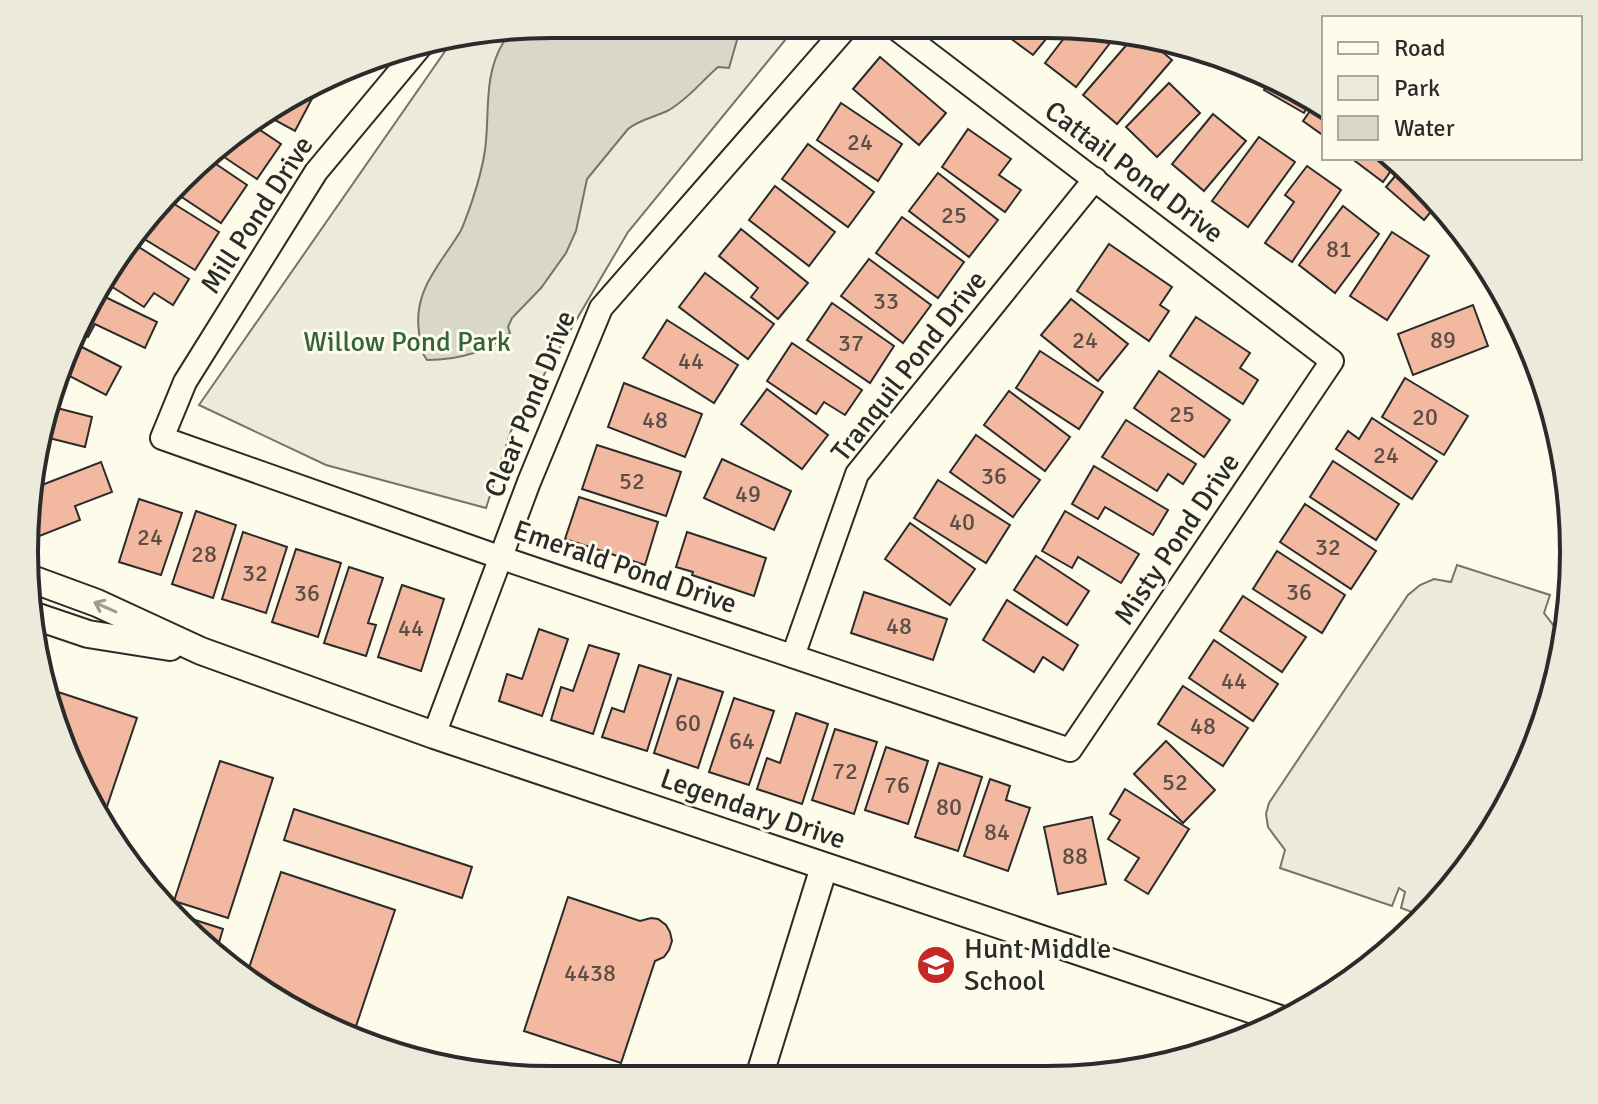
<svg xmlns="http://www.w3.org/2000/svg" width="1598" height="1104" font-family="Signika,sans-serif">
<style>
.green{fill:#ecebdb;stroke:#74746e;stroke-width:2}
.parking{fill:#eceadb;stroke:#74746e;stroke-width:2}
.water{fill:#d8d7c9;stroke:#74746e;stroke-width:2}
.building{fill:#f2b8a0;stroke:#2b2b2b;stroke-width:2}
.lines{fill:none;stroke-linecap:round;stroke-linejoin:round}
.minor-casing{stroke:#2b2b2b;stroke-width:26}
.tertiary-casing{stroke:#2b2b2b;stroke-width:30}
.minor{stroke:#fdfbea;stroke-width:22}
.tertiary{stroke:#fdfbea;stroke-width:26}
.oneway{stroke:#9e9d94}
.labels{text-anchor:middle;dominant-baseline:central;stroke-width:6;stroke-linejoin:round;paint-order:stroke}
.number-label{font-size:24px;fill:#5d4e48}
.street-label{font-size:28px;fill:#2b2b2b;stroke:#fdfbea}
.park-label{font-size:28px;fill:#34623c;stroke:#fdfbea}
.poi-label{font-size:28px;fill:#2b2b2b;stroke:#fdfbea;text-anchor:start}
.rim{fill:none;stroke:#2b2b2b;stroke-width:4}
</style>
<rect width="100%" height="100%" fill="#fdfbea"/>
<!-- green -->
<polygon class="green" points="552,24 795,28 628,232 511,431 486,508 326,465 199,405 455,37"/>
<!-- parking -->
<polygon class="parking" points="1457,565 1550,595 1544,613 1557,630 1559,641 1564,643 1556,688 1546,716 1538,717 1534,723 1518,770 1507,778 1501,795 1511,799 1465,873 1425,917 1401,908 1405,892 1399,888 1392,906 1280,868 1285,850 1268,827 1266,814 1269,803 1408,595 1420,585 1434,579 1451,582"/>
<!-- water -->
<path class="water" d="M552 24 738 27 737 40 729 68 718 67C701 82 688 99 669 110 656 117 640 119 628 129L587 179 576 231 566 253 541 288 512 318 508 327 510 333C486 353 458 360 427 360 420 351 420 343 419 332 413 290 440 265 460 232 464 225 466 217 469 210 476 190 482 171 485 150 490 114 483 76 503 43 514 24 533 27 552 24Z"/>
<!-- building -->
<g class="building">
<polygon points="1002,32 1051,33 1033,55"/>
<polygon points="1068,33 1117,34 1076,87 1045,63"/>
<polygon points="1136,34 1141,34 1172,60 1117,124 1083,95"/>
<polygon points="880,57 946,113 919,145 853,89"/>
<polygon points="1270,80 1313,97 1304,113 1264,90"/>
<polygon points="1169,83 1200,113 1157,157 1126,127"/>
<polygon points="309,90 315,93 295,131 260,112"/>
<polygon points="1317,101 1324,106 1324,136 1303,121"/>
<polygon points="841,103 902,144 878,181 817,140"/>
<polygon points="1213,114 1246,141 1204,191 1172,164"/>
<polygon points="248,122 281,144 257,179 215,151"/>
<polygon points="968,129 1011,159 999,175 1021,190 1005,212 942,167"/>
<polygon points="1259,137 1295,162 1248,227 1212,201"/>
<polygon points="808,144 874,192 848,227 782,179"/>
<polygon points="207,158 247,185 221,223 171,190"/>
<polygon points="1351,158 1387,158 1395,165 1383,182"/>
<polygon points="1307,166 1341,190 1292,262 1265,243 1294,202 1285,195"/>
<polygon points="1401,169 1440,201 1424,220 1386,187"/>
<polygon points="938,173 998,220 969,257 909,211"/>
<polygon points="775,186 835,232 809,266 749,220"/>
<polygon points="163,197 219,232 195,270 136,234 155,204"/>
<polygon points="1343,206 1379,234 1335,293 1299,265"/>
<polygon points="902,217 964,262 938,298 876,253"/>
<polygon points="741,229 808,283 778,319 751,297 758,288 719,256"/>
<polygon points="1392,232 1429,256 1387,320 1350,296"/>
<polygon points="131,242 189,279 173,305 154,293 144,307 106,283"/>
<polygon points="1109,244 1172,287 1160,305 1169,311 1149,341 1077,291"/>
<polygon points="869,259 931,305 903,343 841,296"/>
<polygon points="705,273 774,324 748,359 679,307"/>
<polygon points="99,294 157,322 145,348 95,324 88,337 76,331"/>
<polygon points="1071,299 1128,344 1098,381 1041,335"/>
<polygon points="832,303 894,346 870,383 807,340"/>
<polygon points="1473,305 1488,346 1413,375 1398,334"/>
<polygon points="1196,317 1250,353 1240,368 1258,380 1243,404 1170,356"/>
<polygon points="667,320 738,365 714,403 643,358"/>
<polygon points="70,341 121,367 106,395 64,373 58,385 55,383 64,350"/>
<polygon points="792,343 862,390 845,415 824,402 816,414 767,381"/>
<polygon points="1040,351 1103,392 1079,429 1016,388"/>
<polygon points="1159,371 1230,420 1204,457 1134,408"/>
<polygon points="1405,378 1468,416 1444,455 1382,417"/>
<polygon points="624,383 702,414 685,457 608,427"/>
<polygon points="767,389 828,435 802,469 741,424"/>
<polygon points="1009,391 1070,437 1045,471 984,425"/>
<polygon points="49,406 92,417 85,447 41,436"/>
<polygon points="1372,418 1437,461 1412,499 1336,449 1348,431 1359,439"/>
<polygon points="1126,420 1196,464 1183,484 1168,474 1157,491 1102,457"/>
<polygon points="976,435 1040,480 1013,517 950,472"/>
<polygon points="597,445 681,472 666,516 582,489"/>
<polygon points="722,459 791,491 774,530 704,498"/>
<polygon points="1333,461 1399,504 1376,540 1310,497"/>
<polygon points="101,462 112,492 75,506 80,520 37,537 29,514 29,490"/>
<polygon points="1094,466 1168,510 1153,535 1105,507 1098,519 1072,504"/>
<polygon points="938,480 1010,525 986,563 914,518"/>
<polygon points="579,497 658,522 645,565 565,539"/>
<polygon points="139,499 182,513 161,575 119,562"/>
<polygon points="1305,504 1376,551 1351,589 1280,542"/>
<polygon points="196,511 236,525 213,598 172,584"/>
<polygon points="1065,511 1139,554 1121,583 1078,557 1072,568 1042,551"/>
<polygon points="910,523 975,569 950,605 885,559"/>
<polygon points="243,532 287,547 266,613 222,599"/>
<polygon points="687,532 766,558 754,596 692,575 693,572 676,567"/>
<polygon points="296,549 341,563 318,637 272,622"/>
<polygon points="1277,551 1345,595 1322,633 1253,589"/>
<polygon points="1036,556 1089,591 1067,625 1014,590"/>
<polygon points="349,567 383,578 368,623 376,625 366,656 324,643"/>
<polygon points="402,585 444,599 421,671 378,657"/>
<polygon points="864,592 947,619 933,660 851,633"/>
<polygon points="1243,596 1306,637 1282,672 1220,631"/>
<polygon points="1007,600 1078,645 1063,670 1043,657 1034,672 983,640"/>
<polygon points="539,629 568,639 542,716 499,701 507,674 522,679"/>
<polygon points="1214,640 1278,684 1253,721 1189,678"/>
<polygon points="589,645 619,654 593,734 551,720 561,687 573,691"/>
<polygon points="639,665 671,675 647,751 602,737 612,708 624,712"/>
<polygon points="678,678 723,692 698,768 654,753"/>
<polygon points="1183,686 1248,728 1223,766 1158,724"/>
<polygon points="49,689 137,718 102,821 78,785"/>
<polygon points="734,698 774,711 749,785 709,772"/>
<polygon points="796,713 828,724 802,804 757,789 767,758 780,763"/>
<polygon points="835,729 877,742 854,814 812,800"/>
<polygon points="1166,741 1215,790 1183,823 1134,774"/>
<polygon points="886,747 928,761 908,824 865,810"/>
<polygon points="220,761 273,778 228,918 174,901"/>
<polygon points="939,763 982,777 958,851 915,837"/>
<polygon points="990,779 1010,786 1006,800 1030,808 1008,871 964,856"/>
<polygon points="1125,789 1189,829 1148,894 1125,880 1139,858 1108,839 1120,820 1110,814"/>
<polygon points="294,809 472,867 462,898 284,840"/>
<polygon points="1092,817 1106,884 1058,894 1044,827"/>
<polygon points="281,872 395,910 352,1038 319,1026 245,980"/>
<polygon points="568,897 640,921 651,918 658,919 666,925 670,932 672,941 669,950 664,957 655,961 621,1063 524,1031"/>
<polygon points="170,912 223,929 215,956 169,913"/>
</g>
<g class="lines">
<defs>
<g id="minor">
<polyline points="425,41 316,172 185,382 162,438 502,558 1070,750 1332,361 898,30"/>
<polyline points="793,656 857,474 1095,179"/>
<polyline points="434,735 529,482 601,308 845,29"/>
</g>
<g id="tertiary">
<polyline points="29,578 97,603 201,651 434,735 1286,1021"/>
<polyline points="29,614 88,634 170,647"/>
<polyline points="759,1077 824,867"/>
</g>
</defs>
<!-- minor casing -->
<use href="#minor" class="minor-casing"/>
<!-- tertiary casing -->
<use href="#tertiary" class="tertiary-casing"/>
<!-- minor -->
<use href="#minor" class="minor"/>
<!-- tertiary -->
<use href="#tertiary" class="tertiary"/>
</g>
<!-- one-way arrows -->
<defs><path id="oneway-shaft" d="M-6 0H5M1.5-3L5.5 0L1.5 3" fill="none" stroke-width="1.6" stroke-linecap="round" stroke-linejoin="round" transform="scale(2)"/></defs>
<use class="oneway" href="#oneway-shaft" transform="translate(105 607) rotate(-156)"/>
<!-- icons -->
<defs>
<symbol id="school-disc" viewBox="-11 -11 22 22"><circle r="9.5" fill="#c62828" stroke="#fdfbea"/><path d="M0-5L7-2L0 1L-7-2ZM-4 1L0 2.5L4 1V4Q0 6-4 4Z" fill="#fff"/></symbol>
</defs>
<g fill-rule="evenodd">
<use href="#school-disc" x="914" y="943" width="44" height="44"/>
</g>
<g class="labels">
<!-- number labels -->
<g class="number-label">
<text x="860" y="142">24</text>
<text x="954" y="215">25</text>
<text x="1339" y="249">81</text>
<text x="886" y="301">33</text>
<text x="1085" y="340">24</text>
<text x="1443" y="340">89</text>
<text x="851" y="343">37</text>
<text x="691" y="361">44</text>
<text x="1182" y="414">25</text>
<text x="1425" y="417">20</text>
<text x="655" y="420">48</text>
<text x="1386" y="455">24</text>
<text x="994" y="476">36</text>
<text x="632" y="481">52</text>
<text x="748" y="494">49</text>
<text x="962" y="522">40</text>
<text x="150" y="537">24</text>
<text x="1328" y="547">32</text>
<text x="204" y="554">28</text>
<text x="255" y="573">32</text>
<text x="1299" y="592">36</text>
<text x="307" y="593">36</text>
<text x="899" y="626">48</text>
<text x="411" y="628">44</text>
<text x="1234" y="681">44</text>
<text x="688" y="723">60</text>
<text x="1203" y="726">48</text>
<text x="742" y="741">64</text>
<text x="845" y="771">72</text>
<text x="1175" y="782">52</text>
<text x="897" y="785">76</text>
<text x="949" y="807">80</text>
<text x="997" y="832">84</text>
<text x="1075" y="856">88</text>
<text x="590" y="973">4438</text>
</g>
<!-- street labels -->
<g class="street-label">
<text transform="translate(1134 172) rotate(37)">Cattail Pond Drive</text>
<text transform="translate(257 215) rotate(-57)">Mill Pond Drive</text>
<text transform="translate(909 366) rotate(-52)">Tranquil Pond Drive</text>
<text transform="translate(530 404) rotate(-68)">Clear Pond Drive</text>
<text transform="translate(1177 539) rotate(-56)">Misty Pond Drive</text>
<text transform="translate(625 567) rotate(19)">Emerald Pond Drive</text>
<text transform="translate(753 809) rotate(19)">Legendary Drive</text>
</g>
<!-- park labels -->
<g class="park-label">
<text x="407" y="342">Willow Pond Park</text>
</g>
<!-- poi labels -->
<g class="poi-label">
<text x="964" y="949">Hunt Middle<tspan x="964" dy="32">School</tspan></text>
</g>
</g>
<!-- crop -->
<path d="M0 0H1598V1104H0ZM552 38H1046A514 514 0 0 1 1560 552V552A514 514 0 0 1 1046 1066H552A514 514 0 0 1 38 552V552A514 514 0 0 1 552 38Z" fill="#eceadb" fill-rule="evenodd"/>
<path class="rim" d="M552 38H1046A514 514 0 0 1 1560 552V552A514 514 0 0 1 1046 1066H552A514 514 0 0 1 38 552V552A514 514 0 0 1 552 38Z"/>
<!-- legend -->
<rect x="1322" y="16" width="260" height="144" fill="#fdfbea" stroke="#a9a89e" stroke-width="2"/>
<rect x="1338" y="42" width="40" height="12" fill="#fdfbea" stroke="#a9a89e" stroke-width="2"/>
<text x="1394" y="56" font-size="24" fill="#2b2b2b">Road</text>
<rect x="1338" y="76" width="40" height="24" fill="#ecebdb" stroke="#a9a89e" stroke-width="2"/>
<text x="1394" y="96" font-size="24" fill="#2b2b2b">Park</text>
<rect x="1338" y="116" width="40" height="24" fill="#d8d7c9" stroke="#a9a89e" stroke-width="2"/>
<text x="1394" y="136" font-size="24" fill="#2b2b2b">Water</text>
</svg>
